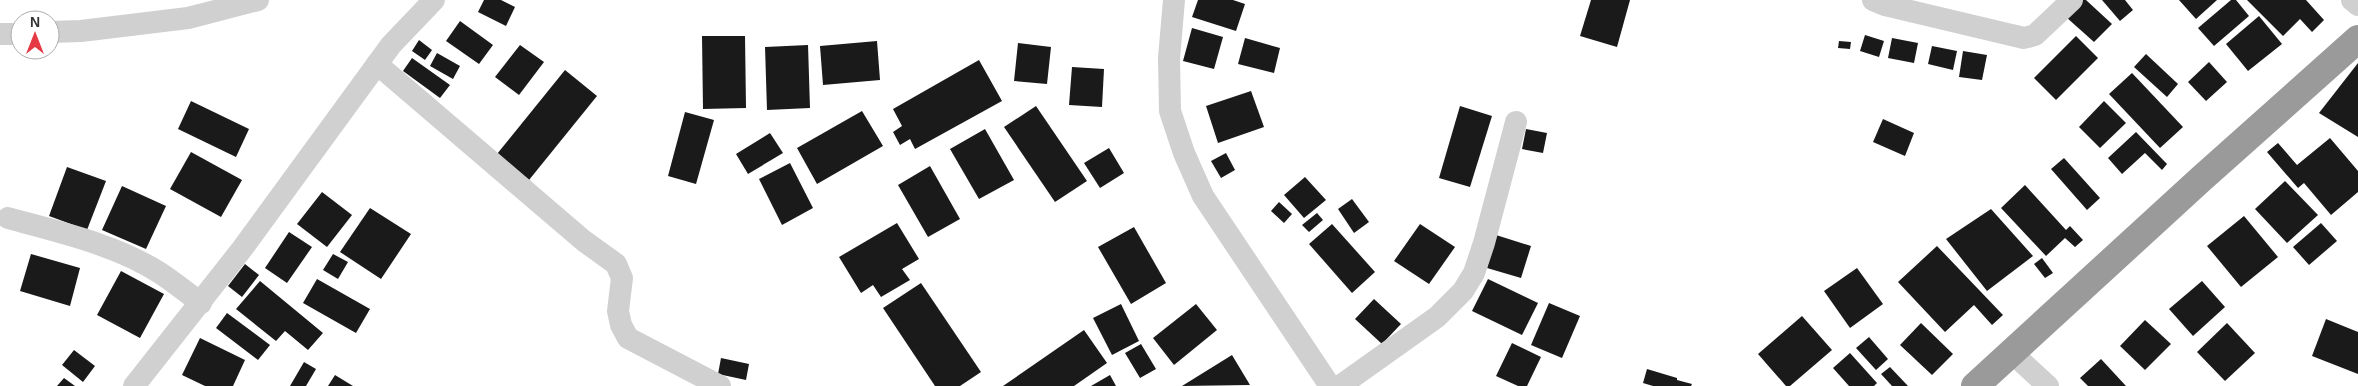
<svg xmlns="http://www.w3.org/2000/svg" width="2358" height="386" font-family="Helvetica,sans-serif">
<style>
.building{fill:#1a1a1a}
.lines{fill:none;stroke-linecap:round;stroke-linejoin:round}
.street{stroke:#d0d0d0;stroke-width:22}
.highway{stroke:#9a9a9a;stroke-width:28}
</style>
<rect width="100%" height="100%" fill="#fff"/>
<!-- building -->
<g class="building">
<polygon points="484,0 501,0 515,7 506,26 478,12"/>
<polygon points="1198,0 1233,0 1245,4 1236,31 1192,17"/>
<polygon points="1591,0 1630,0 1617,47 1580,36"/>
<polygon points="2083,0 2086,0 2112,24 2094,42 2066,17"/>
<polygon points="2102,0 2125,0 2133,10 2120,21"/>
<polygon points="2179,0 2217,0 2196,19"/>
<polygon points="2231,0 2236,0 2249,16 2214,46 2198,28"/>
<polygon points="2247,0 2306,0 2324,20 2312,32 2300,19 2283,36"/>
<polygon points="2259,16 2282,44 2248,71 2226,44"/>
<polygon points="460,21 493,45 479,64 446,41"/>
<polygon points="1192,28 1223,37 1214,69 1183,61"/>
<polygon points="1865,35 1884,41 1879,57 1860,51"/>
<polygon points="702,36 745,36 746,108 703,109"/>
<polygon points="2076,36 2098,58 2056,100 2034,78"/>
<polygon points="1245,38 1280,48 1274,73 1238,64"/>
<polygon points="1892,38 1918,43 1914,63 1888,58"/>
<polygon points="419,40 432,50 425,60 412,51"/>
<polygon points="877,41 880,80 823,85 820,46"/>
<polygon points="1839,41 1851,42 1850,49 1838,48"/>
<polygon points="1018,43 1051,47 1047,84 1014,81"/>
<polygon points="520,45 544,62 519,95 495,77"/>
<polygon points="808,45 810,108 767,110 765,47"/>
<polygon points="1932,46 1957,51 1953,70 1928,64"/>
<polygon points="1963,51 1987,55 1982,80 1959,77"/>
<polygon points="437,53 460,66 453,79 430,66"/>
<polygon points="2146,54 2178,84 2167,97 2134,67"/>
<polygon points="412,58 450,85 440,98 403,71"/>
<polygon points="979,60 1002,101 915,149 910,139 900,145 893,132 902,126 893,109"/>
<polygon points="2209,62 2227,82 2206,101 2188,82"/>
<polygon points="2358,63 2358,137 2319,113"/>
<polygon points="1072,67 1104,69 1102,107 1069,105"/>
<polygon points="565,70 597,96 529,180 497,154"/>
<polygon points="2132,73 2183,127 2160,148 2109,94"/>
<polygon points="1251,91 1264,127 1218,143 1206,106"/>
<polygon points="191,101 249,129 236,157 178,129"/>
<polygon points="2104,101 2126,123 2100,148 2079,127"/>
<polygon points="1036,106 1087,181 1055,202 1004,127"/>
<polygon points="1460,106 1492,116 1470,187 1439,178"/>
<polygon points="862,111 883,146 817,184 797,148"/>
<polygon points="685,112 714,120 696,184 668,176"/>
<polygon points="1883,119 1914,133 1905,156 1873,142"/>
<polygon points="985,129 1014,180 979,199 950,149"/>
<polygon points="1526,129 1547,133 1543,153 1522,149"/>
<polygon points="2136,132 2167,164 2162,170 2145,153 2122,174 2108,158"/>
<polygon points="770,133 783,153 748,174 736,154"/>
<polygon points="2330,138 2358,171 2358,192 2331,215 2304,183 2298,188 2267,152 2278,143 2297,165"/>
<polygon points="1109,148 1124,173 1100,188 1084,163"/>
<polygon points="191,152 242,180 221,217 170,189"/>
<polygon points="1226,153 1235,170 1221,178 1211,161"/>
<polygon points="2064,158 2100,198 2087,210 2051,169"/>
<polygon points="790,163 813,208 782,225 759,179"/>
<polygon points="930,166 960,219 928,237 898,185"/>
<polygon points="67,167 106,181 87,230 49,216"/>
<polygon points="1305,177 1326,200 1304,218 1284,195"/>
<polygon points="2285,181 2318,215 2287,243 2255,209"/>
<polygon points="2025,185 2066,230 2070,226 2083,240 2075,247 2065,238 2046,256 2001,208"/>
<polygon points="122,186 166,206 146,249 102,230"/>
<polygon points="322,192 352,215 327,247 297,224"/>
<polygon points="1352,199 1369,222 1354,233 1338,209"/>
<polygon points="1279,202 1292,214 1284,223 1271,211"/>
<polygon points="370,208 411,234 381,279 340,252"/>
<polygon points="1991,209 2033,256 1987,291 1946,239"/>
<polygon points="1317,213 1323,220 1309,232 1302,225"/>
<polygon points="2244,216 2278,257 2241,287 2207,246"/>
<polygon points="897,223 919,259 902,269 910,280 881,297 873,285 861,293 839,257"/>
<polygon points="2321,223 2337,241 2309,265 2293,247"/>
<polygon points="1332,224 1375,272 1352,293 1309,244"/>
<polygon points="1420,224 1455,247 1429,284 1394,261"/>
<polygon points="1134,227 1166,283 1131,304 1098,247"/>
<polygon points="289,232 312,247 287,283 265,268"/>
<polygon points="1496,235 1531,246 1521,278 1487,268"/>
<polygon points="1937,246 2003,315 1992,325 1974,305 1945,332 1898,282"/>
<polygon points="31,254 80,268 70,306 20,291"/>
<polygon points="333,254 348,262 338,279 323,270"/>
<polygon points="2042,258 2053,273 2045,278 2034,264"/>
<polygon points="245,264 259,275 242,297 228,286"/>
<polygon points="1857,268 1883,304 1850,328 1824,291"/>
<polygon points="121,271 164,294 140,338 97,315"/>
<polygon points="317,279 370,309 356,333 303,303"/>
<polygon points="1488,279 1538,303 1522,335 1472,311"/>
<polygon points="260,281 323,333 308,350 285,331 276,341 236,309"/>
<polygon points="2202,281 2225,307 2193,336 2169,309"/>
<polygon points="921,283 981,372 960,386 935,386 883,308"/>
<polygon points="1374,299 1401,324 1382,344 1355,319"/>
<polygon points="1549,303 1580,316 1562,358 1531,345"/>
<polygon points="1121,304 1139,341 1112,355 1093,318"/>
<polygon points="1196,304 1217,330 1174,365 1153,338"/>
<polygon points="227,313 270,345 258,360 216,328"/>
<polygon points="1802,316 1832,350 1790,386 1786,386 1758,354"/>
<polygon points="2326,319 2358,332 2358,374 2312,356"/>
<polygon points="2145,320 2171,344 2145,370 2120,346"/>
<polygon points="1921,323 1953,354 1932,375 1900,345"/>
<polygon points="2227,323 2255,353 2225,381 2197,352"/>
<polygon points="1084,330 1107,363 1074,386 1003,386"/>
<polygon points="1869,337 1888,359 1876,370 1856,348"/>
<polygon points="200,338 245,360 233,386 205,386 182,375"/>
<polygon points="1512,343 1541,357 1527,386 1518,386 1496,376"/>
<polygon points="1141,344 1156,369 1140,378 1125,353"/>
<polygon points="74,350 95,366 83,382 62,365"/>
<polygon points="1850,353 1877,383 1874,386 1849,386 1833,368"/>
<polygon points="1232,355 1250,385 1182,386"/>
<polygon points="721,358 749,364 746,380 718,374"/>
<polygon points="2101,359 2126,386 2088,386 2080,378"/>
<polygon points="304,362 316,369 306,386 290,386"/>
<polygon points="1890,367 1908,386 1892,386 1881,374"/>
<polygon points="1647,369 1677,378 1677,380 1692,384 1691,386 1653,386 1643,383"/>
<polygon points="335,375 353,386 328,386"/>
<polygon points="1110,375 1116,386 1091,386"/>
<polygon points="64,378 75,386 57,386"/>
</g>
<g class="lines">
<!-- street -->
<g class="street">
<polyline points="1174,0 1169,58 1170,111 1184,153 1203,196 1330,386"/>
<polyline points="1873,0 1885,5 2024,38 2035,35 2072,0"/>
<polyline points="2352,0 2358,5"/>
<polyline points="50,32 81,31 188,18 258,0"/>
<polyline points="0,34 20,34"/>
<polyline points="377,64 584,241 616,264 622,278 618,311 621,325 628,338 720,386"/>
<path d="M8 218C58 232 115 244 160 273 174 282 187 293 201 303"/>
<polyline points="2012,353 2048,386"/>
<polyline points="134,386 242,249 391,45 434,0"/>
<polyline points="1340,386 1437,317 1463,291 1474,273 1484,243 1516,122"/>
</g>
<!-- highway -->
<polyline class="highway" points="1975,386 2201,179 2358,39"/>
</g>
<!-- north arrow -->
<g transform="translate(35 35)"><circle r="24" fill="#ffffff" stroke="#adadad"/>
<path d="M0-4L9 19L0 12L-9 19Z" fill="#e63946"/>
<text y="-8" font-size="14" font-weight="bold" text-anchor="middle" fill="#333333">N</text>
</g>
</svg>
